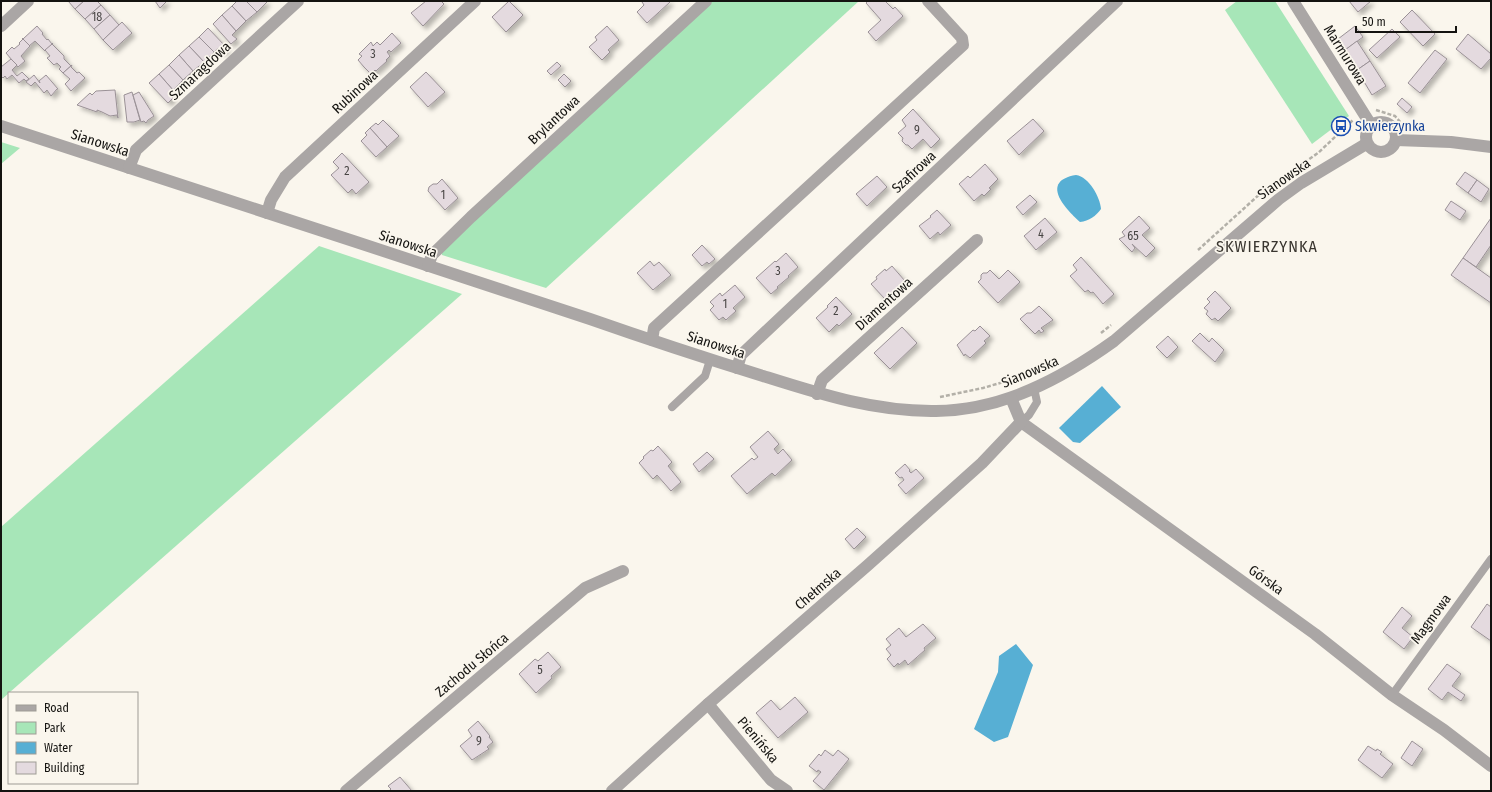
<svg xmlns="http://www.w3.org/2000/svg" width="1492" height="792" font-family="'Fira Sans Condensed',sans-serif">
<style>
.green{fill:#a7e6b8}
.water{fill:#57afd4}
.building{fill:#e4dadf;stroke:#9a9196;filter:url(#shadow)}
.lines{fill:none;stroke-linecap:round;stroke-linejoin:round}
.path{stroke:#b3b0a8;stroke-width:2.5;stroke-dasharray:4 2;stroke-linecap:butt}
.lane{stroke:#aaa6a5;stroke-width:8}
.street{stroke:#aaa6a5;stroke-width:12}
.labels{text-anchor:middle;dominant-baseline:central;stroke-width:3.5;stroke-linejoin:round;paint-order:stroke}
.number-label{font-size:12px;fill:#484544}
.street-label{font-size:14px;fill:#141310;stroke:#faf6ed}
.transit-label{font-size:14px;fill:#164399;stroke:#faf6ed;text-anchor:start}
.quarter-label{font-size:16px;letter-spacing:1px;fill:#39352f;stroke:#faf6ed}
</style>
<defs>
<filter id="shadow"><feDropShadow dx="3.5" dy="3.5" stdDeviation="2" flood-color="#0004"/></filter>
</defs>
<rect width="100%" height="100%" fill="#faf6ed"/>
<!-- green -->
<g class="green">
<polygon points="710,1 859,1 546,288 442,255 441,249"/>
<polygon points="1237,1 1275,1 1349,116 1312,144 1225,10"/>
<polygon points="1,142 20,148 1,164"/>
<polygon points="319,246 462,294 1,700 1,527"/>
</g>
<!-- water -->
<g class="water">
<path d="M1076 175C1089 177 1100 197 1101 209 1096 216 1089 221 1080 222 1064 208 1040 181 1076 175Z"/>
<polygon points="1102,386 1121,407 1080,443 1073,442 1059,428"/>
<polygon points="1016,644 1033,665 1008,737 994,742 974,729 998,672 999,656"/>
</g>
<!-- building -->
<g class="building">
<polygon points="68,1 84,1 75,9"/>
<polygon points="84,1 97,1 101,5 85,19 75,9"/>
<polygon points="153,1 167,1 160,8 155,1"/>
<polygon points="237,1 246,1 257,12 246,21 232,6"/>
<polygon points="246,1 265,1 267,2 257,12"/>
<polygon points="426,1 441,1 444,4 423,26 411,13"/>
<polygon points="509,1 523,15 506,32 492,17"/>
<polygon points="643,1 669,1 670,2 647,23 637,12 644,5 642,2"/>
<polygon points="868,1 885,1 893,9 895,7 903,16 876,41 868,32 881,20 866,3"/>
<polygon points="1349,1 1371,1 1358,12"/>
<polygon points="101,5 110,15 94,29 85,19"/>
<polygon points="232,6 246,21 236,31 222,15"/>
<polygon points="1412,10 1435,34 1423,46 1400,22"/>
<polygon points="110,15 119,25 103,40 94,29"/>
<polygon points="222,15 236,31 232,35 237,39 231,44 213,24"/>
<polygon points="122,22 132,33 113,50 103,40"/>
<polygon points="37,26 43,33 42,34 47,40 48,39 52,44 53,43 45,51 35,41 29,46 23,39"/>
<polygon points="607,26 619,40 608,50 610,52 602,60 589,47 597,40 595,37"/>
<polygon points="1355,26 1363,37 1345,50 1338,39"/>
<polygon points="208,28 227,48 222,53 218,48 214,52 199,37"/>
<polygon points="1392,29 1400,37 1377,58 1369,50"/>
<polygon points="392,33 401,43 391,52 389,50 387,52 390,56 386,60 387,61 376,71 375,70 371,74 364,67 358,60 362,56 359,54 371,42 373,46 377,42 380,45"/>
<polygon points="1468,34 1491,54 1491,58 1481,69 1456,49"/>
<polygon points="199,37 214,52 204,62 189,46"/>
<polygon points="22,38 30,46 21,56 25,61 18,67 6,53 12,47 14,49 20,44 19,43 23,39"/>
<polygon points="1357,41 1370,61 1357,70 1345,50"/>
<polygon points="52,44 64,56 64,59 71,66 72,65 63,73 59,69 61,67 57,63 54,65 47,58 50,56 45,50"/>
<polygon points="189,46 204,62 193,71 179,55"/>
<polygon points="1435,50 1447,59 1420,93 1408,83"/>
<polygon points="179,55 193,71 183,80 169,65"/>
<polygon points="11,59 17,65 12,70 17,76 22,72 29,79 26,81 24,79 19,83 12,75 7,79 5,76 3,78 1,76 1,67"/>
<polygon points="1370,61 1386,86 1372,95 1357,70"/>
<polygon points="557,62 561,66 551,75 547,71"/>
<polygon points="72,65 71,67 77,73 79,72 85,78 71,91 65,84 70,79 63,73"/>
<polygon points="169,65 183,80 173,90 159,74"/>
<polygon points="426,72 445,92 428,107 410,87"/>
<polygon points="159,74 173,90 169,94 173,98 168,103 149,83"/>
<polygon points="564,74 571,81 565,87 558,80"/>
<polygon points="34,75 40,83 39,81 46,75 58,89 57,89 51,96 47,90 44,93 35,82 31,86 26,82"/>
<polygon points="115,90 118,118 117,115 110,116 102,112 97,110 97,112 77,105 90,93 92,95 96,91"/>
<polygon points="132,92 140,120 134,122 127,122 124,95"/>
<polygon points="139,92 154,116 148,120 146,123 144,121 141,122 133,95"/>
<polygon points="1402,98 1412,107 1407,113 1397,104"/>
<polygon points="913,109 940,139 931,148 923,139 912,149 908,145 906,145 902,141 903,138 898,133 906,126 902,120"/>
<polygon points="1033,119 1044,131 1019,155 1007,141"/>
<polygon points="383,120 399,136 387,147 370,128 376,123 378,125"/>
<polygon points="370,128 387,147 376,157 361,141 367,135 365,133"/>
<polygon points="342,153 369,182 356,194 352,189 348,193 331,175 339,168 333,162"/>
<polygon points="985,164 998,179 989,188 991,189 984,196 982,194 974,201 959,184 968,176 970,178"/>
<polygon points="1465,172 1477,180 1468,193 1456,184"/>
<polygon points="877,176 887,187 867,206 856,194"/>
<polygon points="442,179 458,198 445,210 428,191 429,187 433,184 437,184"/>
<polygon points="1477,180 1489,189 1481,202 1468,193"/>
<polygon points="1030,195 1037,202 1023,215 1016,207"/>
<polygon points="1451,201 1466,211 1460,220 1445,210"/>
<polygon points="937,210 951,225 940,235 938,232 930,239 919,226 931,217 930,216"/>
<polygon points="1139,216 1150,228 1142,235 1155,248 1146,257 1132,244 1135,248 1132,252 1119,239 1125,236 1122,232"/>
<polygon points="1045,218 1057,232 1036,250 1024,236"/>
<polygon points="1491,218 1491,245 1476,267 1463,258"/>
<polygon points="702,245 715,259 709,264 707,262 702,266 692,255"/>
<polygon points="786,253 798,267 788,276 789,277 777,287 778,288 771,294 756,278 775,261 776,262"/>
<polygon points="1081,257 1114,294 1103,304 1093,292 1091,293 1088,290 1085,292 1070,276 1077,270 1073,265"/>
<polygon points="1463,258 1491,278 1491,303 1451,275"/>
<polygon points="650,261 654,266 659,262 671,275 653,290 637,273"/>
<polygon points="892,266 905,281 885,299 871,284 877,279 876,277 885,269 886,271"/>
<polygon points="990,270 999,279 1008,270 1020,282 998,303 978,282 981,279 981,275 983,273 987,273"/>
<polygon points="735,285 745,297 733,308 736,311 726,320 723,317 719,320 710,310 714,306 710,302 720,293 722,296"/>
<polygon points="1215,291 1231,308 1218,321 1215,318 1212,320 1206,314 1208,311 1204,308 1210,302 1207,299"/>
<polygon points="836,297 852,314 839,326 837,324 829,332 816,318 828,307 827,306"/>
<polygon points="1039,306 1053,320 1041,328 1044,331 1041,333 1039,330 1035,334 1020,319 1027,313 1031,313"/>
<polygon points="980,326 990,336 984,341 986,343 970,358 965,354 964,356 957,345 973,330 975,331"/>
<polygon points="902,327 917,343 890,369 874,353"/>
<polygon points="1200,333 1209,342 1212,338 1224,350 1215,362 1192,341"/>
<polygon points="1168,336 1178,347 1167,358 1156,347"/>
<polygon points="768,431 779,444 774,449 778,454 783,449 792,460 775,476 772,473 747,494 731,476 752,458 754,460 758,457 750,447"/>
<polygon points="658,446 672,462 668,466 681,482 671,491 657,475 653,479 639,463 644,458 643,457 651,450 653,451"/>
<polygon points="707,452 714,459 699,472 693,464"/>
<polygon points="905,464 910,470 909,471 911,473 916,469 924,478 906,494 898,485 904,480 902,477 900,478 895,473"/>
<polygon points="857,528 866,537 854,549 845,539"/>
<polygon points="1487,604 1491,607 1491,641 1471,627"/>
<polygon points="1402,607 1412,616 1402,628 1413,637 1404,649 1383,632"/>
<polygon points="923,624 936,638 924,648 925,650 908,665 905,660 899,665 898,663 894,667 887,659 891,655 886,649 891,645 886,639 899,628 906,637"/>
<polygon points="548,652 561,667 551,676 552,678 536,693 519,674 535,659 538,661"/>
<polygon points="1447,664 1461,674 1452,686 1465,695 1461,701 1448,692 1442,700 1428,689"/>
<polygon points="795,697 808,712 778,738 756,713 771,700 780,710"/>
<polygon points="478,721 490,736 489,737 493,742 487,747 489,749 472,760 460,746 472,736 468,730"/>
<polygon points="1412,741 1423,749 1412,766 1401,758"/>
<polygon points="1368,746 1376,751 1377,749 1382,752 1380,754 1393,764 1382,778 1358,760"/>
<polygon points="825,750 833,756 838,750 849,759 824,790 813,781 821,772 818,770 817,772 809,766 819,754 821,756"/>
<polygon points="400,777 412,791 389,791 391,789 388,786"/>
</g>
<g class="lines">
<!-- path -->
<g class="path">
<polyline points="1376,110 1395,116 1406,129"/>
<polyline points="1198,250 1261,193 1318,153 1353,120"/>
<polyline points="1101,333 1111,325"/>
<polyline points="940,397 983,388 1034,373"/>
</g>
<!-- lane -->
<g class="lane">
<polyline points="672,407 705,376 710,360"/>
<polyline points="1021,422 1029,415 1037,402 1034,388"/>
<polyline points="1392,695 1491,559"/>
</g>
<!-- street -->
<g class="street">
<polyline points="1293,1 1371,125"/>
<polyline points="1,26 28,1"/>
<circle cx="1381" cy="137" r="15"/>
<path d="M1 126C197 190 394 254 590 319 647 339 705 358 763 376 820 394 875 412 936 411 1003 410 1061 379 1114 341L1279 199 1301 183 1366 144"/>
<polyline points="1396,140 1451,142 1491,147"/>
<polyline points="129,168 136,150 298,1"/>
<polyline points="267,213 271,200 285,177 475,1"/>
<polyline points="428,266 432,255 471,217 706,1"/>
<polyline points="652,340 654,328 963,45 962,38 928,1"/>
<polyline points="737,368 741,355 1117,1"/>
<polyline points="817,394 822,380 977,240"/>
<polyline points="1021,422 1315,634 1392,695 1444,730 1491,766"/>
<polyline points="708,704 771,780 787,791"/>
<polyline points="346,791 585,588 623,571"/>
<polyline points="612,791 708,704 868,565 982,463 1021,422 1011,398"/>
</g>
</g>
<!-- icons -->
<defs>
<symbol id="bus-ring" viewBox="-11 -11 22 22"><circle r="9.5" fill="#faf6ed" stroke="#1a4fb4" stroke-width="1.5"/><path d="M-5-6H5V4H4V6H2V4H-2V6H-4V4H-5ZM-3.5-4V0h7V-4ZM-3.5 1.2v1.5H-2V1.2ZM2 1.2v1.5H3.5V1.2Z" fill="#1a4fb4"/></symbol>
</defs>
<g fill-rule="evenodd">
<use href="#bus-ring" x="1330" y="115" width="22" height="22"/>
</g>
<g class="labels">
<!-- number labels -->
<g class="number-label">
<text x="97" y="17">18</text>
<text x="373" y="54">3</text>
<text x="917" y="130">9</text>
<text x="347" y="171">2</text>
<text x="443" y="195">1</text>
<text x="1041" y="234">4</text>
<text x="1133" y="236">65</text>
<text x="778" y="271">3</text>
<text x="725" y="304">1</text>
<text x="836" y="311">2</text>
<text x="540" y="670">5</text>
<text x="479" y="741">9</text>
</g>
<!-- street labels -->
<g class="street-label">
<text transform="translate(1345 55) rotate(58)">Marmurowa</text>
<text transform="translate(200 71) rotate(-43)">Szmaragdowa</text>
<text transform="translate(355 92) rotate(-43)">Rubinowa</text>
<text transform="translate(554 120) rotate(-43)">Brylantowa</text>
<text transform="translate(100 143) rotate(18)">Sianowska</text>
<text transform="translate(914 172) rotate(-43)">Szafirowa</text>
<text transform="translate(1284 179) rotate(-35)">Sianowska</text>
<text transform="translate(408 244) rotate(18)">Sianowska</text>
<text transform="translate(884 304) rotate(-42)">Diamentowa</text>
<text transform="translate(716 345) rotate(18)">Sianowska</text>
<text transform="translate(1030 372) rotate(-23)">Sianowska</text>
<text transform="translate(1266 580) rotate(36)">Górska</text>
<text transform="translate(818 589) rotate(-41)">Chełmska</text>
<text transform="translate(1431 619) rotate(-54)">Magmowa</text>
<text transform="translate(472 665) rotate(-40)">Zachodu Słońca</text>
<text transform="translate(758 740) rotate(50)">Pienińska</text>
</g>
<!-- transit labels -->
<g class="transit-label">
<text x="1355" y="126">Skwierzynka</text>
</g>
<!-- quarter labels -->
<g class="quarter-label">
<text x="1267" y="246">SKWIERZYNKA</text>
</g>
</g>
<!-- border -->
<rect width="1492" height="792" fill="none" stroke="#141310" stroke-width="4"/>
<!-- legend -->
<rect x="8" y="692" width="130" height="92" fill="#faf6ed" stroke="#9e9b95"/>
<rect x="16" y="705" width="20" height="6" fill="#aaa6a5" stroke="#9e9b95"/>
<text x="44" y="712" font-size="12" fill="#141310">Road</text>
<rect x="16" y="722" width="20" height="12" fill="#a7e6b8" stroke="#9e9b95"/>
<text x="44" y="732" font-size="12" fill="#141310">Park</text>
<rect x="16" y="742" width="20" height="12" fill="#57afd4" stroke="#9e9b95"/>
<text x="44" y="752" font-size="12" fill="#141310">Water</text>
<rect x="16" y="762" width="20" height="12" fill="#e4dadf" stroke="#9e9b95"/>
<text x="44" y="772" font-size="12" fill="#141310">Building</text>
<!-- scale -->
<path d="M1356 26v6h100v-6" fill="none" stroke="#141310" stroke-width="2"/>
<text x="1362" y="26" font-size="12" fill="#141310" stroke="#faf6ed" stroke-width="3" paint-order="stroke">50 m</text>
</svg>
